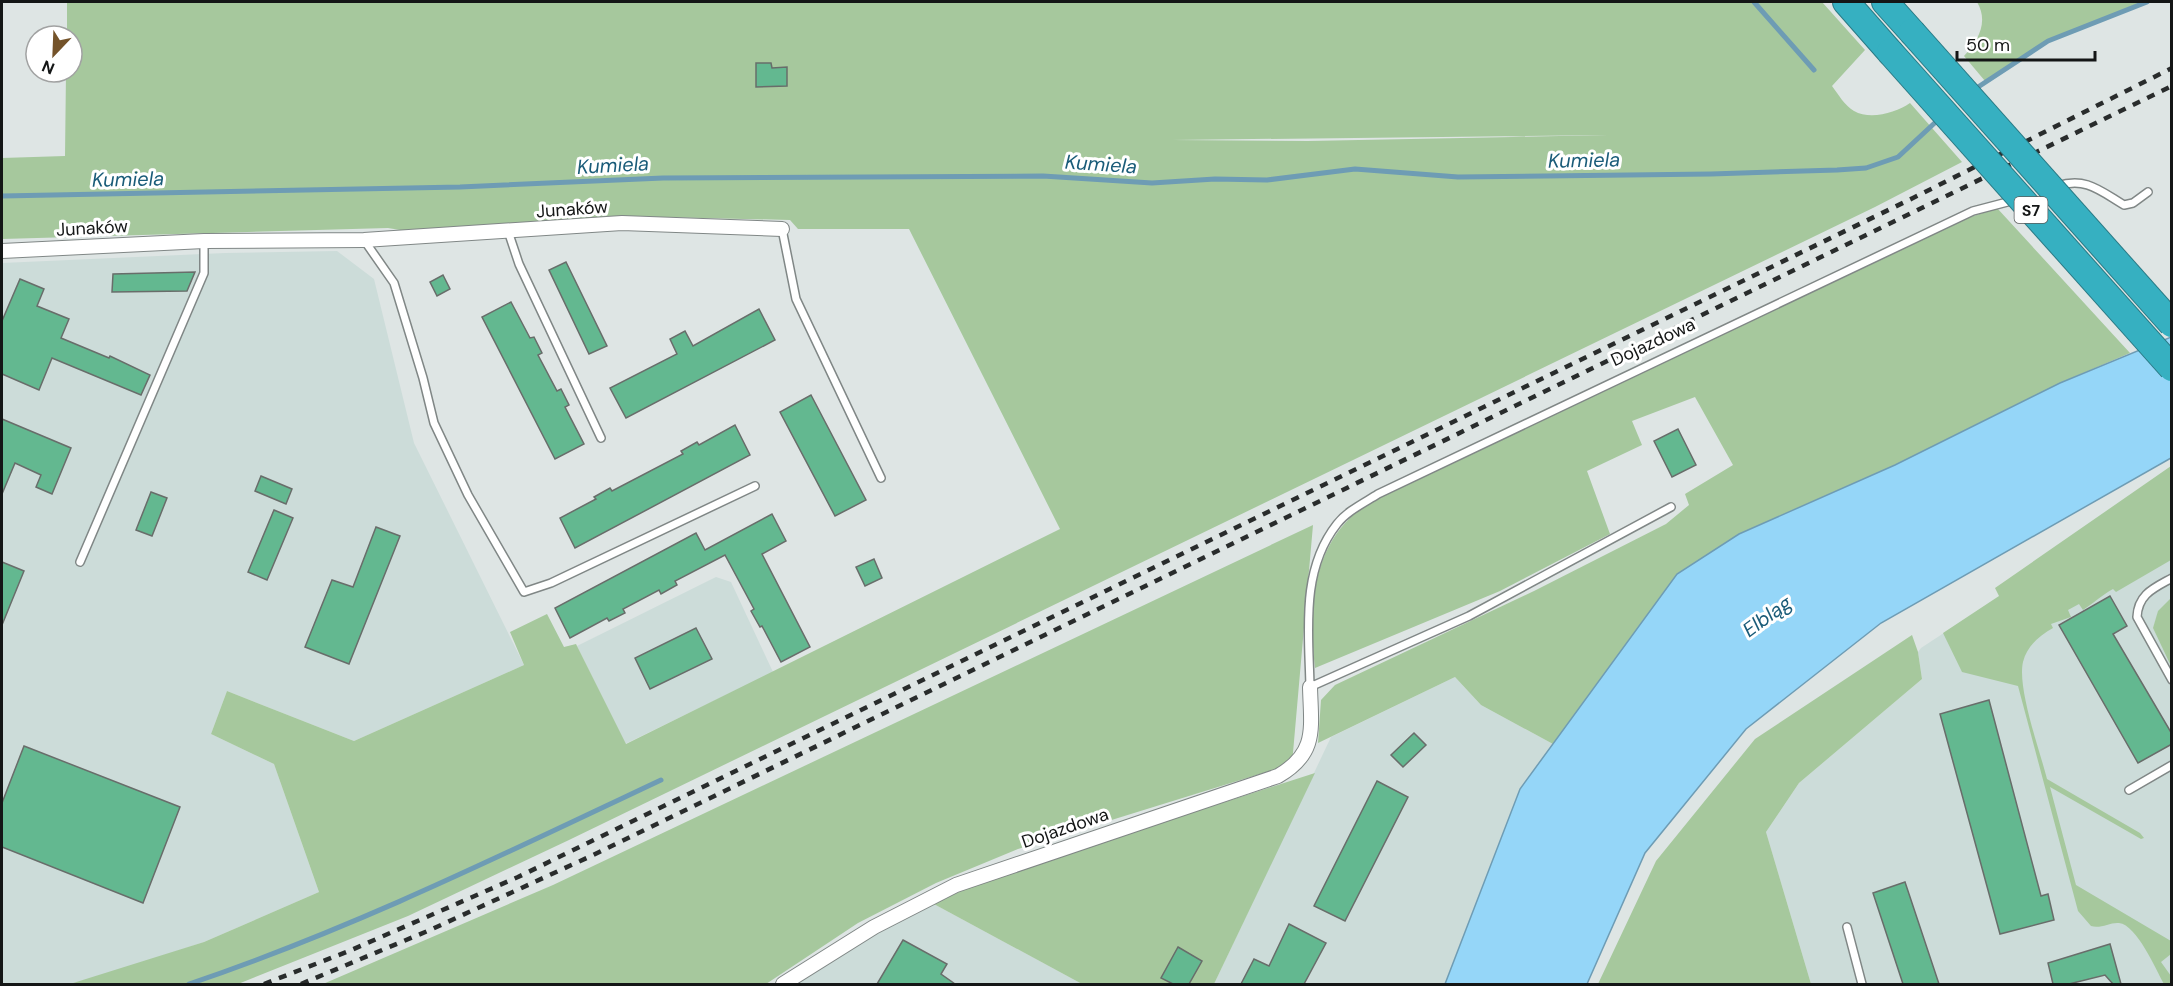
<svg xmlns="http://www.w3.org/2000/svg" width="2173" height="986" font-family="'DM Sans',sans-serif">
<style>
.built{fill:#ccdcd9}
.green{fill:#a6c89d;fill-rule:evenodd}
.water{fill:#95d6f8;stroke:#6e9cb4;stroke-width:1.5}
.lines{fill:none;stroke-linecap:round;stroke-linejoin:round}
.stream{stroke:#6e9cb4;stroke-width:5}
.building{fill:#63b890;stroke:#686d6a;stroke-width:1.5}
.lane-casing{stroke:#808786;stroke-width:10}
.street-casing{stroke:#808786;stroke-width:16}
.highway-casing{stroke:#2a7a85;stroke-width:28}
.lane{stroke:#fff;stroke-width:7}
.street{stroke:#fff;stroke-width:14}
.highway{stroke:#36b0c1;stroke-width:26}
.rail{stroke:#292c2c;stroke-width:4.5;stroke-dasharray:8 8;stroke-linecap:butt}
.highway-bridge-casing{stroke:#2a7a85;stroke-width:28;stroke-linecap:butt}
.highway-bridge{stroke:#36b0c1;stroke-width:26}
.labels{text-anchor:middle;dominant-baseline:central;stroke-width:6;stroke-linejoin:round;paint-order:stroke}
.shield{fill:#fff;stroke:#5a5c5c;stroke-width:1.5}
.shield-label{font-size:16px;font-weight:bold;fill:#141616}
.street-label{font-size:18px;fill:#141616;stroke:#fff}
.water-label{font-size:20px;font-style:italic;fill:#1a5c79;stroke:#fff}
</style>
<rect width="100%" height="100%" fill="#dee5e4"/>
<!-- built -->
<g class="built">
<polygon points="337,251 374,279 414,443 524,665 354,741 227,691 211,734 274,764 319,892 204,942 108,974 70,984 2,984 2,263 225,253"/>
<polygon points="2171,484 2171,984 1811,984 1766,832 1799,783 1922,679 1918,652 1921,648"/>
<polygon points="716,577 731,582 773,672 625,744 577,646"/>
<polygon points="1455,677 1481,705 1553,744 1520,789 1445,984 1214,984 1331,737"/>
<polygon points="932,903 1082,984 795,984 862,941"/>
</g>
<!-- green -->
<g class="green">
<path d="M2 2H1822L1865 50 1832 86C1838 94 1845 106 1854 111 1870 120 1896 113 1910 103L1962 162 1875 207 569 840 408 916 238 984H70L204 942 319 892 274 764 211 734 227 691 354 741 524 665 510 632 547 614 564 647 576 644 626 744 1060 529 909 229H798L790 220 619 216 406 231 388 228 2 239V158L65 156 66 72H72V36H67V3ZM1608 135 1308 141 1172 140Z"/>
<path d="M1977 2H2147L2048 41 1985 81 1964 56C1978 41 1989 22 1977 2Z"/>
<path d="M1997 208 2130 353 2060 383 1895 465 1739 534 1678 574 1553 744 1481 705 1455 677 1318 743 1321 700 1335 685 1534 591 1666 524 1689 505 1685 494 1733 465 1695 397 1632 421 1642 445 1587 471 1610 534 1500 591 1315 668C1309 616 1310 556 1351 517 1373 495 1407 483 1435 469L1959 221Z"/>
<path d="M2171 466V560L2116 592 2113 589C2102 595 2095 602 2083 610L2079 604 2068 610 2071 617 2051 624 2053 628C2039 636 2027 646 2023 662 2017 688 2040 751 2047 779L2140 833 2144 838 2141 839 2050 787 2076 885 2171 941V954L2161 962 2171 976V984H2164C2156 970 2137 925 2119 923 2110 922 2101 929 2091 926L2078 911 2018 686 1962 672 1943 633 1999 596 1995 588Z"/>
<polygon points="1313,525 1292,764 1018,849 936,883 858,923 766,984 323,984 553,885"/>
<polygon points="2171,598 2171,666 2153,628 2158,611"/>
<polygon points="1912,635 1918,652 1922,679 1799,783 1766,832 1811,984 1598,984 1656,861 1755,739"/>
<polygon points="1315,773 1214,984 1082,984 932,903 1008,872"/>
</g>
<!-- water -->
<polygon class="water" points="2171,337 2171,458 1881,623 1746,729 1645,853 1587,984 1445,984 1520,789 1677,574 1739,534 1895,465 2060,383"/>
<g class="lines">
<!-- stream -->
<g class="stream">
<polyline points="1754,2 1814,70"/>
<polyline points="1972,91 2048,41 2147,2"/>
<polyline points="2,196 460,187 663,178 1043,176 1152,183 1215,179 1267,180 1355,169 1458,177 1711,174 1837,170 1866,168 1898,157 1940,118"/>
<path d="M189 984C352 929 506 853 661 780"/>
</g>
</g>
<!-- building -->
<g class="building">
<polygon points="756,63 771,63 772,68 787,67 787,86 756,87"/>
<polygon points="566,262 607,346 589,354 549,270"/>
<polygon points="195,272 187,291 112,292 113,274"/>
<polygon points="443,275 450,289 437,296 430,282"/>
<polygon points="20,279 44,289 37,306 69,319 61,338 109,358 110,356 150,375 141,395 52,358 39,390 2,374 2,321"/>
<polygon points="511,302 530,338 534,337 542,353 538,355 557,391 561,389 569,405 565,407 584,444 555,459 482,317"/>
<polygon points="759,309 775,340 626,418 610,388 677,354 670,339 685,331 693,346"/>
<polygon points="811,395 866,500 835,516 780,412"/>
<polygon points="2,419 71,448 52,494 36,487 41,475 15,463 2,494"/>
<polygon points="735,425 750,455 575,548 560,518 596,499 594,497 610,488 612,491 683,454 681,451 697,442 699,445"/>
<polygon points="1678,429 1696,465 1672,477 1654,441"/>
<polygon points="261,476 292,489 286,504 255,491"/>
<polygon points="151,492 167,498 152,536 136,530"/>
<polygon points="274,510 293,518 267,580 248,572"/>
<polygon points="772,514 786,541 762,554 810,647 781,662 762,626 760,627 751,611 754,609 725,555 675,581 677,585 661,594 659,590 623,609 625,613 609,621 607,618 570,638 555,608 696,533 705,550"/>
<polygon points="376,527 400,536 349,664 305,647 332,580 353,587"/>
<polygon points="874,559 882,578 865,586 856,567"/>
<polygon points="2,562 24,571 2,625"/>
<polygon points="2110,596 2127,626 2113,634 2172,734 2172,744 2138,763 2059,625"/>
<polygon points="696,628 712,659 650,689 635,658"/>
<polygon points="1989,700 2041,896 2048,894 2054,920 2000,934 1940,714"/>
<polygon points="1414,733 1426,745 1403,767 1391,755"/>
<polygon points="24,746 180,807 143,903 2,847 2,803"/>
<polygon points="1377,781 1408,797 1345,921 1314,906"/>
<polygon points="1905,882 1939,984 1903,984 1873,893"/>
<polygon points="1289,924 1326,943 1304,984 1241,984 1254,959 1269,966"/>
<polygon points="903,940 947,964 941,974 955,984 877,984"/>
<polygon points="2110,944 2121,984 2113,984 2105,975 2069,984 2053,984 2048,963"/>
<polygon points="1178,947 1202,961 1189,984 1173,984 1161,978"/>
</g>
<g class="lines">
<defs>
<g id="lane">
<path d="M2057 186C2086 177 2099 190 2124 205L2133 203 2148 192"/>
<polyline points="782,229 796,299 881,478"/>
<polyline points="508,231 519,264 601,438"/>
<polyline points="364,240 394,283 423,378 434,423 468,495 524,592 551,583 755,486"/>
<path d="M1671 507 1469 616 1310 687C1309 633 1300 571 1337 524 1347 511 1364 503 1378 494L1973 211 2015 200"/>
<polyline points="80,562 204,273 204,241"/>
<path d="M2172 578C2154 588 2138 594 2137 617L2172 680"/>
<polyline points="2129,790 2172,765"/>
<polyline points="1847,927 1862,984"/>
</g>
<g id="street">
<polyline points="2,251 204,241 364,240 622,223 782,229"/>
<path d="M783 984 874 927 956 885 1278 776C1318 753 1311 728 1310 687"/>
</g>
<g id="highway">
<polyline points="1846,2 1890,52"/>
<polyline points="1885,2 1912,32"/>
</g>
</defs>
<!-- lane casing -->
<use href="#lane" class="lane-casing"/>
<!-- street casing -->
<use href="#street" class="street-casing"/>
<!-- highway casing -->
<use href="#highway" class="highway-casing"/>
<!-- lane -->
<use href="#lane" class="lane"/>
<!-- street -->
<use href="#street" class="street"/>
<!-- highway -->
<use href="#highway" class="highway"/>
<!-- rail -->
<g class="rail">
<polyline points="264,984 349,951 518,877 1913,198 2172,68"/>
<polyline points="301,984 430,930 591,856 2172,86"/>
</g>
<defs>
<g id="highway-bridge">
<polyline points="1912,32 2172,324"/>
<polyline points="1890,52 2172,368"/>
</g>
</defs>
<!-- highway-bridge casing -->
<use href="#highway-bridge" class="highway-bridge-casing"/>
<!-- highway-bridge -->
<use href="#highway-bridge" class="highway-bridge"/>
</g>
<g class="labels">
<!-- shield labels -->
<rect class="shield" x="2014.5" y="197" width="33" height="26" rx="4.5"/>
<g class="shield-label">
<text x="2031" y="210">S7</text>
</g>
<!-- street labels -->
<g class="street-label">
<text transform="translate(572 209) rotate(-4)">Junaków</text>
<text transform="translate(92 228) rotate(-3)">Junaków</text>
<text transform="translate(1653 342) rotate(-25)">Dojazdowa</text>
<text transform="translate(1065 828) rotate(-19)">Dojazdowa</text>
</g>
<!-- water labels -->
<g class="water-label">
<text transform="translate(1584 160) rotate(-1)">Kumiela</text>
<text transform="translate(1101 164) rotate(4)">Kumiela</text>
<text transform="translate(613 165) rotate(-3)">Kumiela</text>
<text transform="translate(128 179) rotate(-1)">Kumiela</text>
<text transform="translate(1767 616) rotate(-36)">Elbląg</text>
</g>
</g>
<!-- border -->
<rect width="2173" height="986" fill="none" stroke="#141616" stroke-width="6"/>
<!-- north arrow -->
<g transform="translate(54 54) rotate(203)"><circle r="28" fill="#ffffff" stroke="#a1a2a2" stroke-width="1.5"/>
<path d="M0-4.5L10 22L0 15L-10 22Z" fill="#74532a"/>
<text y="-9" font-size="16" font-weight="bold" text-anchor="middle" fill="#141616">N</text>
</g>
<!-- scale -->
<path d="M1957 51v9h138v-9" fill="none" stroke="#141616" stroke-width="3"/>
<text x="1966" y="51" font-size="18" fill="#141616" stroke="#ffffff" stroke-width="4.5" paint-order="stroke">50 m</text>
</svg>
